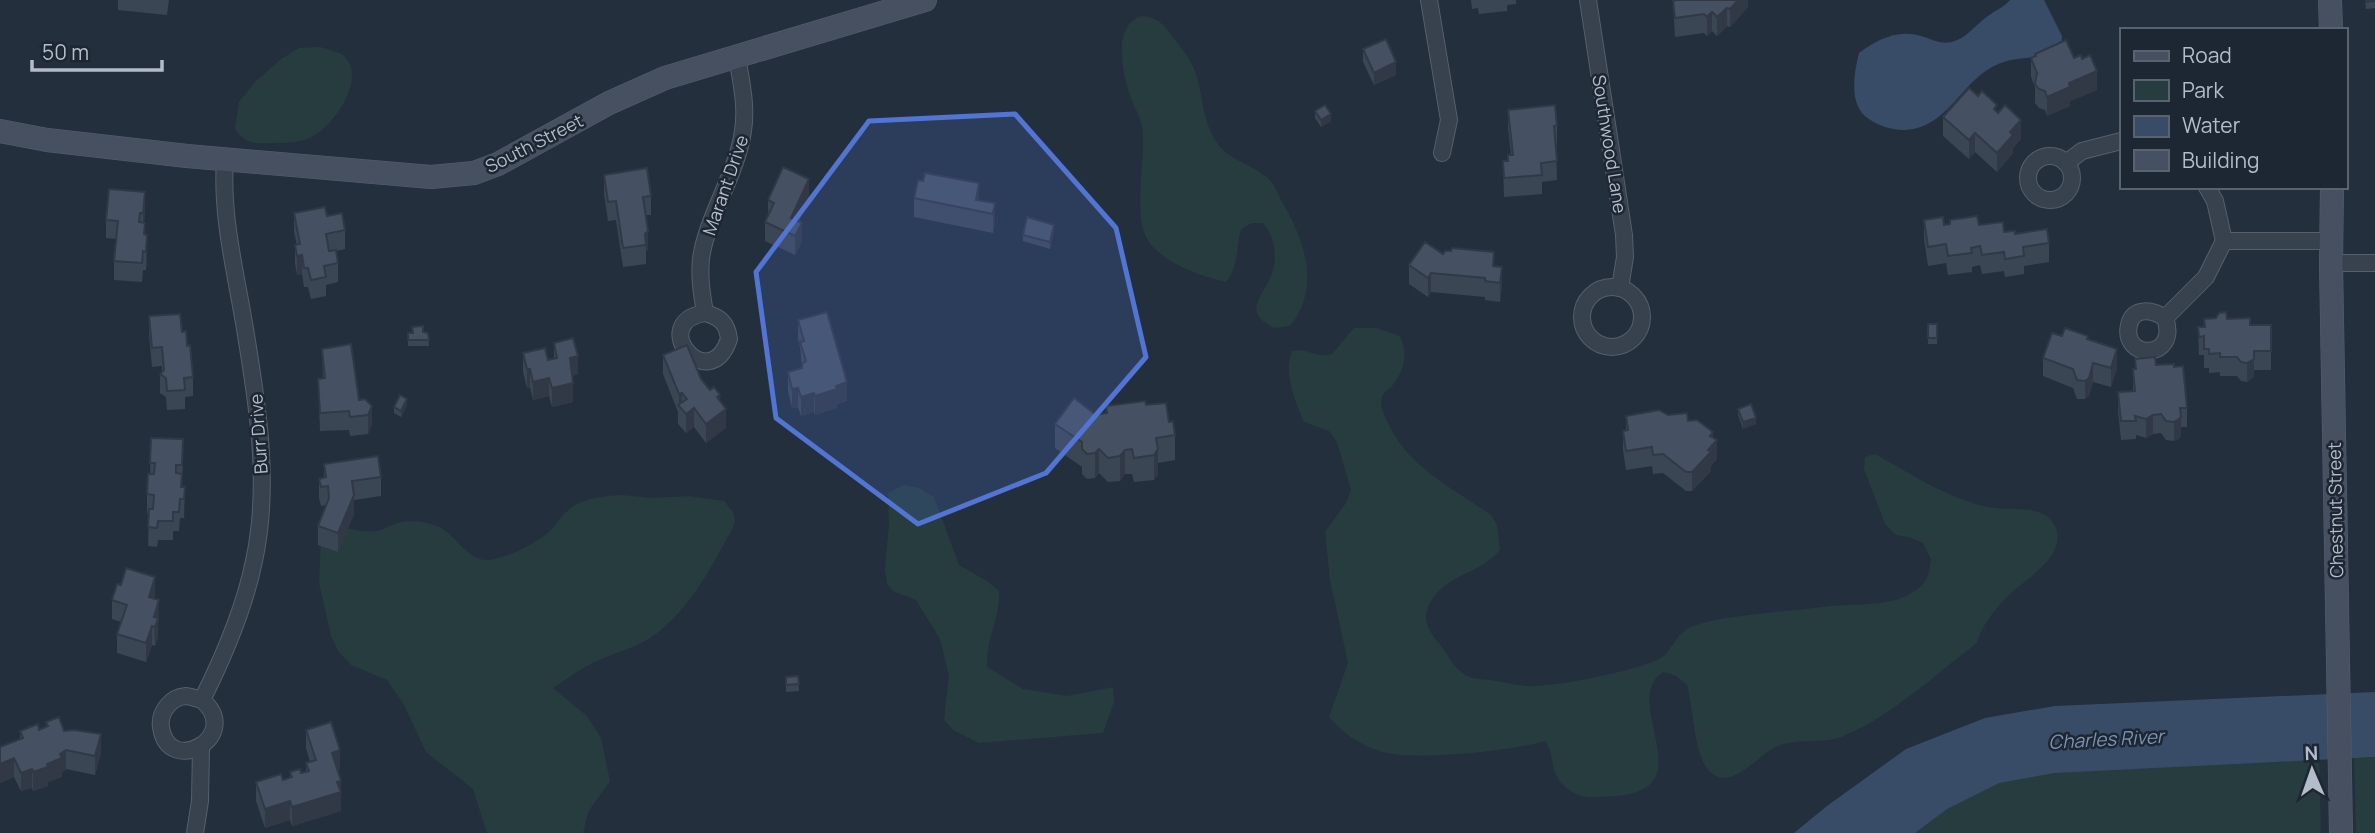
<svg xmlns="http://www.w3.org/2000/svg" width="2375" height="833" font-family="Manrope,sans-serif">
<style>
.green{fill:#263c3f}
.water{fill:#394c67}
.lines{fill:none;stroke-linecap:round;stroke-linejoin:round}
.street-casing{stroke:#565f6c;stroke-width:18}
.secondary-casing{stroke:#565f6c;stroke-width:24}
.street{stroke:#38414e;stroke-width:16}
.secondary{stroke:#465061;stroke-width:23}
.wall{fill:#3b4654}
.shaded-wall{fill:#303945}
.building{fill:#455162;stroke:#303945;stroke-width:2}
.marked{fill:#5274d3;fill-opacity:0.2;stroke:#5274d3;stroke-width:5;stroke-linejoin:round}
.labels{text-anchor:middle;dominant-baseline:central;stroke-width:5;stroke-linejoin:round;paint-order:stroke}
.street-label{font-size:18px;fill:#b4bcc9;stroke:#1d2633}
.water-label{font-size:19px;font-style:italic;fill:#7c92b1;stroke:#1d2633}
</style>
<rect width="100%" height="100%" fill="#242f3e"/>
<!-- green -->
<g class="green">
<path d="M1143 16C1161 19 1165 26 1175 40 1184 51 1193 63 1197 77 1203 99 1203 122 1217 143 1228 159 1250 164 1265 176 1276 184 1278 196 1285 207 1306 244 1320 289 1290 326L1273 328C1268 324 1259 320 1257 313 1254 300 1267 287 1271 276 1278 259 1275 236 1263 223H1252L1241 229C1236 247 1239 267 1226 282 1202 277 1160 262 1147 239 1132 211 1147 157 1142 126 1139 113 1130 100 1127 86 1121 65 1115 21 1143 16Z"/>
<path d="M320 47C328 50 339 51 345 57 366 79 335 123 315 135 302 143 287 143 272 143 255 144 245 144 235 129L239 102 255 82 281 59 299 48Z"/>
<path d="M1354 328H1376L1400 336C1408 353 1405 370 1392 386 1390 388 1386 390 1384 393 1379 400 1382 411 1386 419 1406 466 1451 487 1491 515L1497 525 1500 550C1481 574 1445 574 1430 603 1419 623 1433 635 1444 650 1450 659 1458 673 1469 677 1475 679 1484 679 1490 680 1502 682 1515 685 1527 686 1551 688 1634 671 1657 660 1669 655 1672 642 1682 633 1693 623 1712 621 1726 618 1761 613 1797 610 1832 606 1862 603 1900 608 1923 584 1929 578 1930 567 1931 559L1923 543 1909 537 1896 535 1885 524 1864 469 1865 457 1875 454C1911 474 1947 498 1988 507 2009 512 2046 502 2056 528 2066 557 2027 578 2010 594 1997 607 1981 626 1977 643 1937 673 1888 719 1841 737 1822 744 1798 738 1778 746 1760 753 1735 788 1714 775 1693 763 1694 707 1687 685L1676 676 1663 672C1626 696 1680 761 1648 786 1634 797 1613 796 1596 797 1581 799 1568 792 1559 780 1550 768 1554 752 1545 741 1513 751 1415 761 1383 752 1361 746 1344 734 1329 717L1348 663 1330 580 1325 532 1346 503 1351 490 1337 442 1329 431 1304 422C1295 402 1283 373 1292 351 1307 347 1317 359 1332 354Z"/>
<path d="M904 485 919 488 934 497 959 565 987 581 999 591C1001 617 985 640 987 667L1023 689 1067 696 1113 687 1114 702 1103 733 979 743 953 730 944 720 949 676 940 639 916 600 893 591 887 584 885 569 889 524 888 493Z"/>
<path d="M621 495 652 498 688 496 724 501 733 512 735 521 732 530C709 570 689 612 650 638 633 649 613 653 595 662 580 669 567 679 553 688L587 716 601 738 610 781 588 812 583 833H487L473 789 426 752 403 703 387 680 351 665 338 651 331 636 319 583 321 538C350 520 350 534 377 531 384 530 390 525 397 523 410 519 426 521 439 527 455 534 467 560 486 560 504 560 535 544 549 532 559 522 565 509 579 503 593 497 607 496 621 495Z"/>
<polygon points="2375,757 2375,833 2356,833 2354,758"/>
<polygon points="2319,758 2321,833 1915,833 1947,803 2030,764"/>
</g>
<!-- water -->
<g class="water">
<path d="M2010 0H2044L2062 36 2061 48C2053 51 2044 56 2036 57 2020 59 2010 58 1994 66 1959 84 1948 128 1904 130 1892 130 1879 126 1869 119 1848 106 1854 73 1859 53 1876 40 1898 29 1921 36 1932 39 1940 45 1952 42 1967 38 1976 24 1988 16 1996 10 2003 8 2010 0Z"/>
<polygon points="2375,692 2375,757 2054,773 1999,783 1947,809 1915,833 1794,833 1827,806 1906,749 1985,718 2055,706"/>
</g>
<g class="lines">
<defs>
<g id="street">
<polyline points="1429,0 1449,120 1442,153"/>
<polyline points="1588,0 1624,235 1625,257 1620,288"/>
<circle cx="2050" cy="178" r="22"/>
<polyline points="2066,163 2082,151 2121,141"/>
<polyline points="2207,187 2215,201 2224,241 2332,241"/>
<polyline points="2331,263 2375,263"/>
<circle cx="1612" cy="317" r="30"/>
<path d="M705 313C720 317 727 323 729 339 709 398 646 323 705 313 702 295 699 277 701 259 706 218 737 174 743 131 747 106 741 81 737 56"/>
<path d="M2165 318C2180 360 2121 361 2129 325 2133 306 2153 310 2165 318L2206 277 2224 241"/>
<path d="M202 700C244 736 168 778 161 727 159 713 170 697 186 696 190 696 197 699 202 700 224 656 244 610 254 561 271 483 257 401 244 323 235 269 221 215 225 160"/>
<polyline points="195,833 200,801 201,748"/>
</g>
<g id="secondary">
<polyline points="2330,0 2331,30"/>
<polyline points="0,131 47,140 187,156 431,177 474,173 498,164 609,103 665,78 925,0"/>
<polyline points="2332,187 2331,263 2341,833"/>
</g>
</defs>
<!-- street casing -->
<use href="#street" class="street-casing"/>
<!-- secondary casing -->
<use href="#secondary" class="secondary-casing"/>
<!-- street -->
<use href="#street" class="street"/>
<!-- secondary -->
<use href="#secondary" class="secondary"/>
</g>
<!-- wall -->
<g class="wall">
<polygon points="118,0 169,0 167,15 118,10"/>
<polygon points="1471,0 1516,0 1516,4 1507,5 1507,11 1479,14 1478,8 1472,9"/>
<polygon points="1748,0 1748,7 1730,27 1727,26 1717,36 1712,31 1707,36 1704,33 1675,37 1673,1"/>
<polygon points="2365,0 2375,0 2375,8 2366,9"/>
<polygon points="1363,49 1396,75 1374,85 1363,62"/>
<polygon points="2035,54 2074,58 2097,90 2070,101 2070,106 2047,116 2045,110 2039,108 2035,103 2035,87 2031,77 2031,58 2035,57"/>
<polygon points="2121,55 2121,82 2119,81 2119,62"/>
<polygon points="1508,110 1557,126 1557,145 1556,145 1557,180 1542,182 1542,194 1504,197 1503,161 1508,161 1508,155 1511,155 1508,128"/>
<polygon points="1315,111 1331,121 1321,127 1315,118"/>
<polygon points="1997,112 2021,139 2013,148 2013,153 1997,172 1975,152 1969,159 1943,136 1943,117"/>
<polygon points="604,175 651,196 651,215 646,215 648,250 646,251 646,264 623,267 616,220 608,221 604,194"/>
<polygon points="809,198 799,221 802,241 795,255 765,241 765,222 768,215 768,200"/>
<polygon points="914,198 979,200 995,203 995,222 993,233 914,217"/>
<polygon points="145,211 144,223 147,254 146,270 143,270 142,282 114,280 114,261 116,239 106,238 106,220"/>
<polygon points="294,213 345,230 345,249 336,251 338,263 338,282 326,285 326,296 311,299 308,287 304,287 302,274 297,275 295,264 295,245 297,245 294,232"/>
<polygon points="1924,220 1944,225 1979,225 2049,243 2049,262 2024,266 2024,274 2005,277 2004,271 1982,274 1980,265 1972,267 1972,272 1948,275 1946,263 1928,266 1924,239"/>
<polygon points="1054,231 1050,249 1023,241 1023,235"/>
<polygon points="1443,254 1494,266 1502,286 1500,302 1485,300 1485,297 1431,292 1428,297 1409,284 1409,265"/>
<polygon points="149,316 182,332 187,346 193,377 193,396 185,397 185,409 167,410 166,397 160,393 160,374 162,372 162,366 152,367 149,335"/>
<polygon points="2227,319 2250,325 2271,325 2271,370 2254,370 2254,377 2247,382 2241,381 2237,376 2220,376 2220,372 2209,373 2209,368 2204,368 2204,355 2199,355 2198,327 2204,327"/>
<polygon points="798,320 847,401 837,404 837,408 815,415 814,412 801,416 798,407 792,408 788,391 788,372 802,368 800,347 798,339"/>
<rect x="1928" y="324" width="9" height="20"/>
<polygon points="408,333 428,333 429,346 408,346"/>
<polygon points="2062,336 2088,339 2117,368 2111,387 2093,382 2089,396 2085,399 2077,399 2073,388 2043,376 2043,358"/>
<polygon points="554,343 578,374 572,376 573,402 552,407 549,396 533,400 530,388 527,388 523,372 523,353 548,360 554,359"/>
<polygon points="322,349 359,400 365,399 372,424 368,434 350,436 349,430 320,431 318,379 323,379"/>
<polygon points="663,355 720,401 726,428 706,443 694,427 686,433 678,424 678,412 663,374"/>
<polygon points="2135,359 2156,365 2174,367 2187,408 2187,427 2181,427 2181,436 2178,439 2174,441 2166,440 2161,433 2153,434 2146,438 2136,435 2136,439 2121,440 2118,411 2118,392 2133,391 2133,369 2135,369"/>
<polygon points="407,405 401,417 394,413 394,407"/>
<polygon points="1146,405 1169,422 1175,435 1175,460 1158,463 1158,474 1154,480 1134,482 1132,474 1125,474 1120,481 1108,482 1099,473 1095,478 1087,479 1082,474 1082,467 1055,448 1055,424"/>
<polygon points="1738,409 1756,424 1743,429 1738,415"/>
<polygon points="1626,416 1688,421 1713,438 1717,459 1711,466 1711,471 1692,491 1686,491 1663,473 1653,474 1652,466 1626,470 1623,450 1623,431 1626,431"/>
<polygon points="151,438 183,458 182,487 185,487 184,518 180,518 179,531 173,531 173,540 158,540 157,547 148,546 149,513 147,513 147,494 150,474"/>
<polygon points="324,464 381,477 381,496 354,500 354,514 338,552 318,545 318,526 326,505 321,506 319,498 319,479 324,478"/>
<polygon points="155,596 155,599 159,619 158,624 158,637 155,646 152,645 146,662 117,653 117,634 121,622 112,619 112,600"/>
<polygon points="798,676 799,691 786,692 786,677"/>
<polygon points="46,722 101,753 95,775 66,769 62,772 62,777 48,782 48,786 33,791 32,788 21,791 14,777 0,783 0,747 20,739 20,731 39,730 46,727"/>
<polygon points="306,730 340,769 337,770 341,781 341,811 292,826 290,820 265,828 256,801 256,782 283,780 290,777 290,772 301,773 306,772 306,763 310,762 306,748"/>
</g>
<!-- shaded-wall -->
<g class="shaded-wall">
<polygon points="1738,0 1748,0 1748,7 1730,27 1730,9"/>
<polygon points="1727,8 1727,26 1717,36 1717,17"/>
<polygon points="1712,12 1712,31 1707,36 1707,17"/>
<polygon points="1396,62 1396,75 1374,85 1374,73"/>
<polygon points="2097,71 2097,90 2070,101 2070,106 2047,116 2047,97 2069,83"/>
<polygon points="1331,114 1331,121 1321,127 1321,120"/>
<polygon points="2021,120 2021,139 2013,148 2013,153 1997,172 1997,153 2010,132"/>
<polygon points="1975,133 1975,152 1969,159 1969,140"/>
<polygon points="809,179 809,198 791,237 791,218"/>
<polygon points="979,183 979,202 976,200"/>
<polygon points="145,192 145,211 143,232 143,213"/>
<polygon points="995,203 995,222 993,233 993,214"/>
<polygon points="802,223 802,241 795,255 795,236"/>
<polygon points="1054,225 1054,231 1050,249 1050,242"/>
<polygon points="648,231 648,250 646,251 645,234"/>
<polygon points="147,235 147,254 146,270 146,252"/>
<polygon points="302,255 302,274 297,275 297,256"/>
<polygon points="1502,267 1502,286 1500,302 1500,283"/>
<polygon points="1431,273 1431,292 1428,297 1428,278"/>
<polygon points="2117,349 2117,368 2111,387 2111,368"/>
<polygon points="2254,351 2254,377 2247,382 2247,363"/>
<polygon points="578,356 578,374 570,377 570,358"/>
<polygon points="2093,363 2093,382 2089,396 2085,399 2085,381"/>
<rect x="527" y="369" width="3" height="19"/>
<polygon points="549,378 549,396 533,400 533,382"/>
<polygon points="847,382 847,401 837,404 837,408 815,415 815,396 836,386"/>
<polygon points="573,383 573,402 552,407 552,388"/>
<polygon points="798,388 798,407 792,408 792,389"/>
<polygon points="682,393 682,410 679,406 679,394"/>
<polygon points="814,393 814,412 801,416 801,397"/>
<polygon points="720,395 720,414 726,409 726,428 706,443 706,424 717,397"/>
<polygon points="407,399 407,405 401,417 401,411"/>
<polygon points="372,406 372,424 368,434 368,415"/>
<polygon points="694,408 694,427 686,433 686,414"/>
<polygon points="2153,415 2153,434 2146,438 2146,419"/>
<polygon points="2181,417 2181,436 2178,439 2174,441 2174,422"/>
<polygon points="1756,418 1756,424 1743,429 1743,422"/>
<polygon points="1713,432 1713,445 1717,440 1717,459 1711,466 1711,471 1692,491 1692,472"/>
<polygon points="1099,449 1099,473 1095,478 1095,453"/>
<polygon points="1158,449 1158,474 1154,480 1154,455"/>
<polygon points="1125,450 1125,474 1120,481 1120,456"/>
<polygon points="354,495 354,514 338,552 338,533"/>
<polygon points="155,577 155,596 149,616 149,597"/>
<polygon points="159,600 158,637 155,646 154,617"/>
<polygon points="152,626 152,645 146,662 146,643"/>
<polygon points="101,734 101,753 95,775 95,756"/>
<polygon points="66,750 66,769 62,772 62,777 48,782 48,786 33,791 33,772"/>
<polygon points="340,750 340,769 332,772 332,753"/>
<polygon points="14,758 14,777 0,783 0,764"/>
<polygon points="32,769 32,788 21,791 21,773"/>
<polygon points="341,781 341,811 292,826 292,807"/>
<polygon points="290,801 290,820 265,828 265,809"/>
</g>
<!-- building -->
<g class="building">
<polygon points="1677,0 1738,0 1730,9 1727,8 1717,17 1712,12 1707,17 1704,14 1675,18 1673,1"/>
<polygon points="2366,0 2375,0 2375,1 2366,2"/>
<polygon points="1386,39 1396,62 1374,73 1363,49"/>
<polygon points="2066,40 2074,58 2081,55 2082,59 2090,55 2097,71 2069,83 2070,87 2047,97 2045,91 2039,89 2035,84 2037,73 2031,58 2036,56 2035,54"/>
<polygon points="1969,88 1978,96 1982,91 1997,105 1994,109 1998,113 2005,105 2021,120 2010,132 2013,135 1997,153 1975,133 1969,140 1943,117"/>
<polygon points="1325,105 1331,114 1321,120 1315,111"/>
<polygon points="1555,105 1557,126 1554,126 1557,161 1541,163 1542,175 1504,178 1503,161 1508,161 1508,155 1513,155 1508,110"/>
<polygon points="783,167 809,179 791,218 802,223 795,236 765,222 774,203 768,200"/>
<polygon points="647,168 651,196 643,197 648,231 645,234 646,245 623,248 616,201 608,202 604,175"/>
<polygon points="925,173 979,183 976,200 995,203 993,214 914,198 918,180 923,181"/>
<polygon points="109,189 145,192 143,213 140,213 139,222 145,223 144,234 147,235 146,252 143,251 142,263 114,261 118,221 106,220"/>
<polygon points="325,207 327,216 342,213 345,230 326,234 329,251 336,250 338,263 324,266 326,277 311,280 308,268 304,268 302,255 297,256 295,245 300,244 294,213"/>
<polygon points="1977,216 1979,225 2003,222 2004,232 2015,231 2015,234 2047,229 2049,243 2023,247 2024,256 2005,259 2004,252 1982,255 1980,246 1971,248 1972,253 1948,256 1946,244 1928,247 1924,220 1943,217 1944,225 1950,224 1950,220"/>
<polygon points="1027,217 1054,225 1050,242 1023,235"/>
<polygon points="1425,242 1443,254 1445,251 1451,251 1452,248 1494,252 1493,266 1502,267 1500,283 1485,281 1485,278 1431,273 1428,278 1409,265"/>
<polygon points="827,312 847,382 836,386 837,389 815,396 814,393 801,397 798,388 792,389 788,372 802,368 802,364 806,361 800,342 804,341 798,320"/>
<polygon points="2226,312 2227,319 2250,318 2250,325 2271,325 2271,351 2254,351 2254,359 2247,363 2241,362 2237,357 2220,357 2220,353 2209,354 2209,349 2204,349 2204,336 2199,337 2198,327 2205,327 2204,319 2216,318 2219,313"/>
<polygon points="180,314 182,332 186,331 187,346 190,345 193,377 184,378 185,390 167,391 166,378 160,374 164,370 162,347 152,348 149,316"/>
<rect x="1928" y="324" width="9" height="14"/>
<polygon points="423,326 423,332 428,333 429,340 408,340 408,333 413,333 412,327"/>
<polygon points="2065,328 2088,336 2087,339 2117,349 2111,368 2093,363 2089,378 2085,381 2077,380 2073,369 2043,358 2052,333 2062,336"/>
<polygon points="573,338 578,356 570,358 573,383 552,388 549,378 533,382 530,369 527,369 523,353 545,348 548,360 557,358 554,343"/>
<polygon points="351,344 359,400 365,399 372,406 368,415 350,417 349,411 320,413 318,379 325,378 322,349"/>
<polygon points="687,345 701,379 710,390 714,387 720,395 717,397 726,409 706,424 694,408 686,414 678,405 687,399 682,393 679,394 663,355"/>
<polygon points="2155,357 2156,365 2174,364 2174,367 2183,366 2187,408 2180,408 2181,417 2178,420 2174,422 2166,421 2161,414 2153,415 2146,419 2135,416 2136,421 2121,421 2118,392 2135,391 2133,369 2136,369 2135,359"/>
<polygon points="400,395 407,399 401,411 394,407"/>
<polygon points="1074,398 1096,415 1107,413 1106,406 1145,401 1146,405 1166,403 1169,422 1173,421 1175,435 1156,438 1158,449 1154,455 1134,458 1132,449 1125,450 1120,456 1108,458 1099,449 1095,453 1087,454 1082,449 1082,442 1055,424"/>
<polygon points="1751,404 1756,418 1743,422 1738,409"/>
<polygon points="1659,410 1668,415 1687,413 1688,421 1697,420 1713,432 1710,436 1717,440 1708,450 1711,452 1692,472 1686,472 1663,454 1653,455 1652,447 1626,451 1623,431 1628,430 1626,416"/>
<polygon points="151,438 183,439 182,465 176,465 176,473 182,474 181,487 185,487 184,499 180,499 179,512 173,512 173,521 158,521 157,528 148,527 149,509 153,509 154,495 147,494 148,474 154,474 155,463 150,463"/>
<polygon points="378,456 381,477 352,481 354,495 338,533 318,526 329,498 328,486 321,487 319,479 326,477 324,464"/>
<polygon points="126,568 155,577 149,597 159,600 154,617 158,618 155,627 152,626 146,643 117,634 127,605 112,600 117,584 121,585"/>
<polygon points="798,676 799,684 786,685 786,677"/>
<polygon points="59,717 64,731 74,730 101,734 95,756 66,750 60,754 62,758 47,764 48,767 33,772 32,769 21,773 14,758 0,764 0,747 23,738 20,731 38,724 39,730 48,726 46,722"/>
<polygon points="331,722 340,750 332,753 341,781 337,782 341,792 292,807 290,801 265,809 256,782 281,774 283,780 292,777 290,772 300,769 301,773 309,771 306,763 316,760 306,730"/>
</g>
<!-- marked area -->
<path class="marked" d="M1015 114 1116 228 1146 357 1046 473 918 524 776 418 756 272 869 121Z"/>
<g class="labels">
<!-- street labels -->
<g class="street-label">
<text transform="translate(534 143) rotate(-27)">South Street</text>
<text transform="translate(1610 144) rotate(81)">Southwood Lane</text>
<text transform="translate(725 185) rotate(-71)">Marant Drive</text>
<text transform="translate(258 434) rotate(-94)">Burr Drive</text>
<text transform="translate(2335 510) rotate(-91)">Chestnut Street</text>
</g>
<!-- water labels -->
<g class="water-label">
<text transform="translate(2106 739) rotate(-3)">Charles River</text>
</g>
</g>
<!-- legend -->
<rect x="2120" y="28" width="228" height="161" fill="#1d2633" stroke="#59626f" stroke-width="2"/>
<rect x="2134" y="51" width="35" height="10" fill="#465061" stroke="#59626f" stroke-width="2"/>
<text x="2182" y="63" font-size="21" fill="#b4bcc9">Road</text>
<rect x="2134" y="80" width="35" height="21" fill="#263c3f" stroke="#59626f" stroke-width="2"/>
<text x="2182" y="98" font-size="21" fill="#b4bcc9">Park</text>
<rect x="2134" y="116" width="35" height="21" fill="#394c67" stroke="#59626f" stroke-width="2"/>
<text x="2182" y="133" font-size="21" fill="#b4bcc9">Water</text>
<rect x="2134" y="150" width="35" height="21" fill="#455162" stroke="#59626f" stroke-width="2"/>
<text x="2182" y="168" font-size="21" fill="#b4bcc9">Building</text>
<!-- north arrow -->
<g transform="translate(2312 770) rotate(358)" stroke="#1d2633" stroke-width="5" paint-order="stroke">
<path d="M0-5L12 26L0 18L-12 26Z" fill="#b4bcc9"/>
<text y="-10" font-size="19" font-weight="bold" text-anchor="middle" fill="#b4bcc9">N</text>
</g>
<!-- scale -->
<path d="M32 60v10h130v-10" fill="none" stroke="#b4bcc9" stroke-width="3.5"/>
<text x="42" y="60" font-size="21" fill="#b4bcc9" stroke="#1d2633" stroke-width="5" paint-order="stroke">50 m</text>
</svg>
